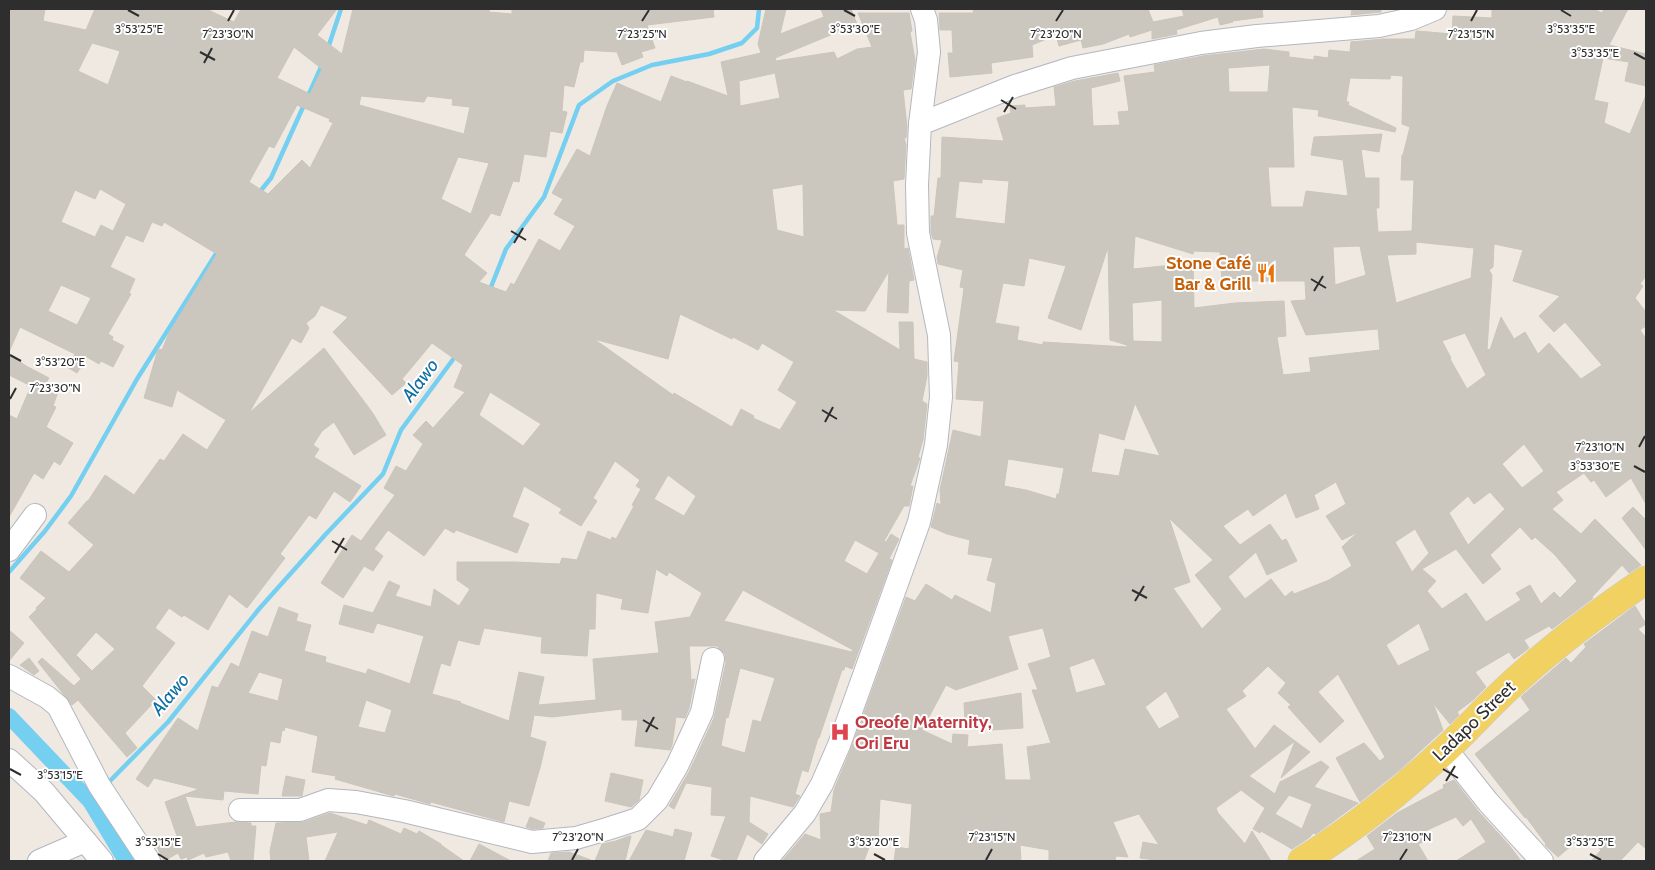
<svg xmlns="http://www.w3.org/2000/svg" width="1655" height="870" font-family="Cabin,sans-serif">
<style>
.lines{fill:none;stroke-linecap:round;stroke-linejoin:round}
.stream{stroke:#75cff0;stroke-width:4.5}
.canal{stroke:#75cff0;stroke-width:16}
.building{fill:#cbc7bf;stroke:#cbc5ba;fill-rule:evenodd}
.minor-casing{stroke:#b4b7c1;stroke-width:24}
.major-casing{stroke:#c9c9c9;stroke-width:29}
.minor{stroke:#fff;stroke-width:22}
.major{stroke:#f2d163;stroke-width:28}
.ticks{fill:none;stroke:#2e2e2e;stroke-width:2}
.labels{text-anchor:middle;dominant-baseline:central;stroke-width:4;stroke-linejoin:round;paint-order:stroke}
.food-label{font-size:18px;font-weight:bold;fill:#c56008;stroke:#fff;text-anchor:end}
.street-label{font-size:18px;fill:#2e2e2e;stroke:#fff}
.health-label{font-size:18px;font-weight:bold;fill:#be3a42;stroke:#fff;text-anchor:start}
.water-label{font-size:19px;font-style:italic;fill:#0d6fa3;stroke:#fff}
.ticks-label{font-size:12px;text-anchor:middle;fill:#2e2e2e;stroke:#fff;stroke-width:4;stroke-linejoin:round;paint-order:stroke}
</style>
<rect width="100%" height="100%" fill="#efe9e1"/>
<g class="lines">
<!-- stream -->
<g class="stream">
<polyline points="328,48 341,9"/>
<polyline points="258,194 271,178 322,65"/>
<polyline points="489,292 506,249 544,197 579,105 613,81 652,65 709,54 742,43 757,28 759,9"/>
<polyline points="9,572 45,531 71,496 137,379 219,249"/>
<polyline points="107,784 168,722 259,609 325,535 383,474 401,430 457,354"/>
<polyline points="90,801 97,794"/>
</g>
<!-- canal -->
<polyline class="canal" points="9,716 90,801 126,861"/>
</g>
<!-- building -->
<g class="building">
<path d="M9 9H45L43 21 86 30 95 9H206L234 22 241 9H337L317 35 342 54 353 9H489V12L512 14V9H713L714 17 647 25 655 48 641 52 643 57 622 65 617 52 584 50 583 62H580L574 87 564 85 562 111 567 112 562 133 550 131 546 157 524 154 519 182 513 181 500 216 491 213 464 255 487 273 479 282 506 292 511 283 514 285 539 239 560 251 575 226 554 214 563 199 552 193 577 149 590 156 607 106 617 83 661 102 671 76 687 82V81L728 96 721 62 761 53 758 44 766 9H786L780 34 824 17 821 9H851L857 24 775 58 776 61 834 52 837 59 857 49 872 47 858 13H909L912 31 910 32 915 60 911 89 903 90 907 127 906 138H904L906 145 904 179 893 181 897 225H904V249L908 248 914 280 909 281 908 313 887 312 889 271 865 311 833 310 900 350 899 322H913L914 359 927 362V376L922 401 927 404 923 440 918 457 920 458 910 486H913L909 506H904L884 541 886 542 891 534 899 539 889 559 892 560 852 669 845 666 844 670H842L819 738H818L808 772 802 770 795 794 800 796 793 807 750 796 749 822 768 834 762 844 747 834 736 861H727L711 856 726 816 711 815 712 787 686 783 674 809 669 806 689 772 714 718 726 662 725 654 717 646H689L691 680 695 679 689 708 685 718 676 717 672 745 670 750 635 746 638 720H622V709L552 717 534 715 530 737 546 742 541 764 529 806 509 801 504 822 431 802 430 804 395 794 394 796 390 795 335 779 336 776 312 772 318 736 285 727 284 731 282 730 280 743 270 741 266 766 261 765 258 794 224 791 223 800 185 796 196 827 235 822 251 823V826H256L253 861H231L228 852 206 857 204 853 188 860 187 857 181 859 178 853 164 861 157 847 177 836 165 802 199 789 154 778 148 787 136 779 178 718 198 731 212 686 218 688 231 663 239 667 252 631 268 637 279 607 298 614 296 621 311 625 304 651 326 657 325 662 366 674 368 669 410 684 424 636 377 623 373 633 339 624 344 605 373 613 389 581 400 586 395 596 431 607 434 589 459 606 470 589 457 580V562H515L560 564 562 558 577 560 588 531 611 540 612 537 616 539 634 506 632 505 641 489 636 486 640 480 615 461 593 498 597 501 581 526 559 513 562 509 524 486 512 517 529 524 517 553 456 530 454 533 445 528 424 556 388 530 374 549 383 556 373 571 364 566 343 598 321 583 352 535 361 541 395 495 384 488 396 466 406 471 423 444 413 435 426 421 433 428 465 392 454 387 463 365 432 343 402 379 406 383 392 395 333 332 348 317 321 305 315 316 306 323 309 328 301 343 292 338 249 413 324 348 372 412 386 435 354 455 334 422 322 431 313 445 319 449 314 457 361 486 350 502 334 491 316 519 309 515 280 554 285 558 247 608 229 594 208 630 184 615 182 617 169 608 155 628 175 643 142 686 156 700 125 733 137 748 127 757 78 700 72 705 38 662 42 658 74 686 81 679 29 617 37 609 36 608 46 598 20 578 41 551 69 572 94 545 68 523 87 501H88L105 475 134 495 160 459 164 461 183 434 207 450 226 420 177 390 172 407 144 398 158 349 162 350 169 333 217 254 164 222 162 226 152 222 143 242 126 235 110 267 135 279 129 293 131 294 108 334 113 337 112 340 124 346 113 367 101 361 99 364 87 357 77 373 67 367 75 354 20 327 9 352ZM92 43 120 51 108 85 78 71ZM294 47 322 69 310 94 277 78ZM775 73 780 98 740 106 739 81ZM361 96 424 102 427 96 453 99 452 105 470 107 464 134 359 105ZM297 105 330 119 329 121 333 123 310 168 302 160 268 194 249 182 269 146 274 148ZM458 157 489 163 471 214 441 199ZM803 184 804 237 777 230 772 189ZM100 189 126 204 113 231 101 225 95 237 61 222 75 190 95 199ZM61 285 91 298 77 325 48 311ZM680 314 732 339 733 337 758 350 762 343 794 362 778 390 797 402 780 430 753 418 754 416 741 409 732 427 674 393 673 395 594 339 668 359ZM490 392 541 424 523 446 479 415ZM668 475 696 496 684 516 654 499ZM855 540 879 553 867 574 844 561ZM656 569 667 576 669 572 702 593 690 617 655 622 659 653 593 659 596 700 538 705 544 677 519 672 509 721 460 703 461 702 432 694 441 663 450 666 458 640 479 645 484 628 542 637 541 653 587 656 589 629H595L596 593 623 599 621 609 648 613ZM743 590 853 650 852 652 724 621ZM96 632 115 649 92 671 76 655ZM740 668 775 678 761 722 753 720 745 753 721 746 726 717 728 718ZM259 672 283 679 278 701 248 693ZM366 700 392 710 385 733 358 727Z"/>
<polygon points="973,9 1148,9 1153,22 1184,16 1182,9 1262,9 1263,17 1232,21 1233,22 1220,25 1218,17 1176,30 1177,34 1152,39 1152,30 1130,37 1129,34 1103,44 1083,48 1081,40 1059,46 1056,35 1032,45 1033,57 991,63 992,73 950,77 948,53 953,53 952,30 940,30 939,13 974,13"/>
<polygon points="1352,9 1381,9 1381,12 1351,15"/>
<path d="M1492 9H1594L1602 13 1604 9H1628L1609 45 1646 54V86L1625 81 1629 62 1603 58 1594 100 1608 103 1604 123 1630 134 1646 95V276L1640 284 1643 286 1635 298 1646 312V326L1640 330 1646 339V504L1631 478 1606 497 1594 480 1591 482 1584 473 1556 492 1563 500 1552 509 1581 534 1595 519 1641 565 1629 573 1622 565 1592 597 1593 598 1552 629 1549 626 1524 640 1529 648 1524 652 1514 659 1509 652 1475 672 1486 687 1473 700 1457 712 1459 715 1450 724 1433 703 1443 730 1402 768 1360 802 1336 758 1364 743 1380 761 1385 757 1338 674 1318 692 1344 721 1320 743 1288 707 1291 705 1278 693 1286 683 1268 666 1242 691 1246 696 1226 709 1255 749 1274 725 1295 741 1249 776 1275 794 1280 782 1321 761 1329 767 1314 787 1358 803 1316 834 1313 833 1310 837 1292 849 1261 831 1260 833 1253 829 1265 808 1241 790 1216 808 1218 813 1245 844 1252 831 1271 861H1164L1140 858 1143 842 1159 845 1139 814 1113 822 1128 857 1116 856 1115 861H1049V850L1020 845 1021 861H894L896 847 909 849 912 804 880 799 878 839H872L864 861H782L805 834 821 840 820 814 831 812 834 790 851 749 906 597 915 601 926 584 952 600 955 595 991 613 996 583 987 580 993 558 968 554 970 540 947 534 931 527 937 503 941 505 940 490 953 430 981 437 984 401 956 399 959 362 954 361 964 288 960 287 963 270 938 264 937 258 942 240 933 239 931 232V216H934L938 178H941L942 137 1004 141 997 118 1011 113 1010 106 1025 105V108L1056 106 1054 87 1075 81 1118 73 1120 81 1091 88 1092 108 1093 126 1120 125 1118 112 1129 111 1124 76 1155 72 1154 65 1203 56 1264 49 1289 52V57L1314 60V56L1328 58 1329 50 1350 52 1351 42 1383 39H1415L1416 31H1417L1452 34 1453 16 1492 18ZM1270 65 1268 92H1229L1228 68ZM1391 75 1403 76 1402 124 1410 127 1403 155H1402L1401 180H1414L1412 231 1378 232 1376 208H1379V178H1365L1361 149 1379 152 1382 134 1314 137 1311 155 1343 160 1348 196 1306 191 1303 207H1271L1268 167H1294L1292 107 1319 110 1318 116 1395 132 1396 128 1348 105 1349 102H1346L1350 78 1390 79ZM982 179 1009 181 1005 224 955 218 959 181 982 183ZM1135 236 1193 254 1194 251 1220 252 1222 281H1305L1306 300 1291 301 1306 335 1378 329 1380 350 1309 358 1311 372 1283 375 1277 337 1286 336 1284 301 1235 303 1194 308 1193 263 1133 269ZM1416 242 1474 248 1471 278 1396 303 1387 255 1416 254ZM1494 244 1523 250 1513 281 1560 296 1539 316 1554 332 1565 322 1602 365 1581 379 1549 343 1538 354 1525 332 1514 339 1501 317 1490 350 1487 349 1492 275 1489 270 1493 267ZM1360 246 1366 275 1335 285 1333 247ZM1108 247 1110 340 1127 345V347L1043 342V345L1017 340 1019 327 995 323 1003 283 1024 286 1029 258 1066 266 1048 318 1081 330ZM1162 300V342L1133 341 1132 303ZM1465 333 1486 375 1467 389 1450 359 1451 358 1442 341ZM1135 403 1160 456 1125 449 1119 476 1091 472 1099 433 1124 440ZM1524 444 1544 471 1522 488 1502 464ZM1008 459 1064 468 1059 494H1057L1056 499 1026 490 1004 486ZM1336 482 1346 504 1326 516 1342 540 1358 532 1342 547 1352 566 1329 580 1294 594 1292 591 1285 597 1271 579 1245 599 1228 577 1256 552 1267 575 1297 561 1286 539 1282 541 1270 524 1240 545 1223 526 1248 509 1253 516 1286 493 1296 518 1319 509 1314 495ZM1490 492 1505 509 1468 545 1449 513 1468 496 1474 504ZM1169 518 1213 560 1195 575 1222 609 1202 629 1173 588 1190 582ZM1520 527 1532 540 1535 537 1555 555 1577 581 1560 598 1554 592 1541 604 1530 585 1516 593 1521 600 1486 622 1466 593 1442 609 1427 591 1436 581 1422 569 1456 549 1483 584 1501 569 1490 555ZM1415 529 1429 553 1412 572 1395 542ZM1419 623 1430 650 1398 666 1386 645ZM1043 628 1051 657 1028 664 1038 690H1032L1051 743 1027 747 1031 780H1005L1002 744 967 747 968 735 953 734 952 744 922 730 946 685 956 690 1018 669 1008 636ZM1094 658 1106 685 1076 693 1069 667ZM1166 691 1180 717 1159 729 1145 707ZM1289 795 1312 804 1302 829 1275 814Z"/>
<polygon points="9,354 26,366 49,378 44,386 58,392 53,406 56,407 46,427 73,443 60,465 54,461 43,479 34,473 9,517 9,415 17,419 31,386 9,375"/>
<polygon points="1633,507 1646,520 1646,550 1622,518"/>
<polygon points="1635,606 1646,624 1638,629 1646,637 1646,849 1638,842 1620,861 1591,861 1601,850 1585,834 1558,857 1545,845 1546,844 1526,817 1525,818 1475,754 1530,710 1521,697 1523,695 1566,658 1571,663 1586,647 1584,644"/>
<polygon points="9,630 24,643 9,661"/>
<polygon points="29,658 39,671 34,675 20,665"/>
<polygon points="1021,693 1023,728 992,730 991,720 965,721 964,703"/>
<polygon points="1295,741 1310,752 1281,778"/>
<polygon points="611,773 643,780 639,800 631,807 605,801"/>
<polygon points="286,776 305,780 302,796 282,796"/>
<polygon points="1454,780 1478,811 1509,845 1521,861 1456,861 1486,842 1471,819 1463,826 1456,817 1423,832 1426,841 1418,844 1428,861 1356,861 1375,849 1367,836 1397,813 1444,788 1443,785"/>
<polygon points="330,813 367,825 369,820 401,834 404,828 417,834 419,831 441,844 441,845 464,861 325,861 338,832 306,837 309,861 271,861 270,851 276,823 304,822"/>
<polygon points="530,817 545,823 543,828 533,829 526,827"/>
<polygon points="675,829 692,833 684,861 629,861 646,830 673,837"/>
<polygon points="629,836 631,836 625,861 595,861 602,844 616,841"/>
<polygon points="479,844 511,861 470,861"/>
<polygon points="569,852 591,860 591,861 548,861 551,853"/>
</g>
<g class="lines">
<defs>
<g id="minor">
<polyline points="920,124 1015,86 1072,68 1201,43 1257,36 1379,26 1411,19 1435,9"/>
<polyline points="9,550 35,515"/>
<polyline points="9,676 47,697 58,706 99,785 149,861"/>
<polyline points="1446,749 1488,802 1542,861"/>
<polyline points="9,760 44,792 102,861"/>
<polyline points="240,810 300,810 328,800 356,802 404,811 532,842 576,838 607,829 638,819 657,800 677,766 702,712 713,659"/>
<polyline points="39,861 85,841"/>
<polyline points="765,861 805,813 822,784 839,745 919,522 936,445 941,397 939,335 918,233 917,185 920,124 929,52 926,20 922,9"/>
</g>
<path id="major" d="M1302 861C1354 829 1401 791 1446 749 1472 725 1495 698 1522 675 1561 640 1603 609 1646 580"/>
</defs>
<!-- minor casing -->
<use href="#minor" class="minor-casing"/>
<!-- major casing -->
<use href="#major" class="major-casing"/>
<!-- minor -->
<use href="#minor" class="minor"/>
<!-- major -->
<use href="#major" class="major"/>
</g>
<!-- ticks -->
<path class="ticks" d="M128 10 139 16M844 10 855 16M1561 10 1571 16M228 21 234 10M642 21 649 10M1056 21 1063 10M1471 21 1477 10M200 52 215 60M1634 53 1645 59M204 63 212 48M1001 100 1016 109M1004 112 1013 97M511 231 526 240M514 243 523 228M1311 279 1326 288M1314 291 1323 276M10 355 21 361M10 399 16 388M822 410 837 419M825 422 833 407M1639 447 1645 436M1634 466 1645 472M332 541 347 550M335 553 344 538M1132 590 1147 598M1135 601 1144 586M643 720 658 729M646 732 654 717M10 769 21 775M1443 769 1458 778M1446 781 1455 766M158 854 168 860M874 854 885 860M1590 854 1601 860M572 860 578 849M986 860 992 849M1400 860 1407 849"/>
<!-- icons -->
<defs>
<symbol id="restaurant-bare" viewBox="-9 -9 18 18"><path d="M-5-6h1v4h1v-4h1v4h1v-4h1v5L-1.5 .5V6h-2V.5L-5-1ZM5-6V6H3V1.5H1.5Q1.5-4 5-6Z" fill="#e8710a" stroke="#fff" stroke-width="2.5" paint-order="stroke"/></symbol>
<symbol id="hospital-bare" viewBox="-9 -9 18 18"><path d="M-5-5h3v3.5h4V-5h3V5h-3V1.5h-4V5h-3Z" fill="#e0444e" stroke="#fff" stroke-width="2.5" paint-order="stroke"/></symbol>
</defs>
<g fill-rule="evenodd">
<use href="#restaurant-bare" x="1252" y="259" width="28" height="28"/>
<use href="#hospital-bare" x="826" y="718" width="28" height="28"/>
</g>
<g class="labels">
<!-- food labels -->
<g class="food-label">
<text x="1251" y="263">Stone Café<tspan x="1251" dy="21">Bar &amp; Grill</tspan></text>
</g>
<!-- street labels -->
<g class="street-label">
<text transform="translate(1474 721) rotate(-44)">Ladapo Street</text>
</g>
<!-- health labels -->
<g class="health-label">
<text x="855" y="722">Oreofe Maternity,<tspan x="855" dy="21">Ori Eru</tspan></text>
</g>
<!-- water labels -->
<g class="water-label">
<text transform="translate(420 380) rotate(-53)">Alawo</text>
<text transform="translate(170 694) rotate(-50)">Alawo</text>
</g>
</g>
<g class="ticks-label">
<text x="1571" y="33">3°53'35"E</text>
<text x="139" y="33">3°53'25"E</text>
<text x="855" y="33">3°53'30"E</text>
<text x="228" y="38">7°23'30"N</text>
<text x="642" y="38">7°23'25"N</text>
<text x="1056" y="38">7°23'20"N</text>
<text x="1471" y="38">7°23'15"N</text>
<text x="1595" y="57">3°53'35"E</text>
<text x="60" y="366">3°53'20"E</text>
<text x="55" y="392">7°23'30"N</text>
<text x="1600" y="451">7°23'10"N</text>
<text x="1595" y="470">3°53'30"E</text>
<text x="60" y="779">3°53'15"E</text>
<text x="578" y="841">7°23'20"N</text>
<text x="992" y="841">7°23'15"N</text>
<text x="1407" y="841">7°23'10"N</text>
<text x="158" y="846">3°53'15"E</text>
<text x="874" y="846">3°53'20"E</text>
<text x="1590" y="846">3°53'25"E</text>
</g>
<!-- border -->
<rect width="1655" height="870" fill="none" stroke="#2e2e2e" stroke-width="20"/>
</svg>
